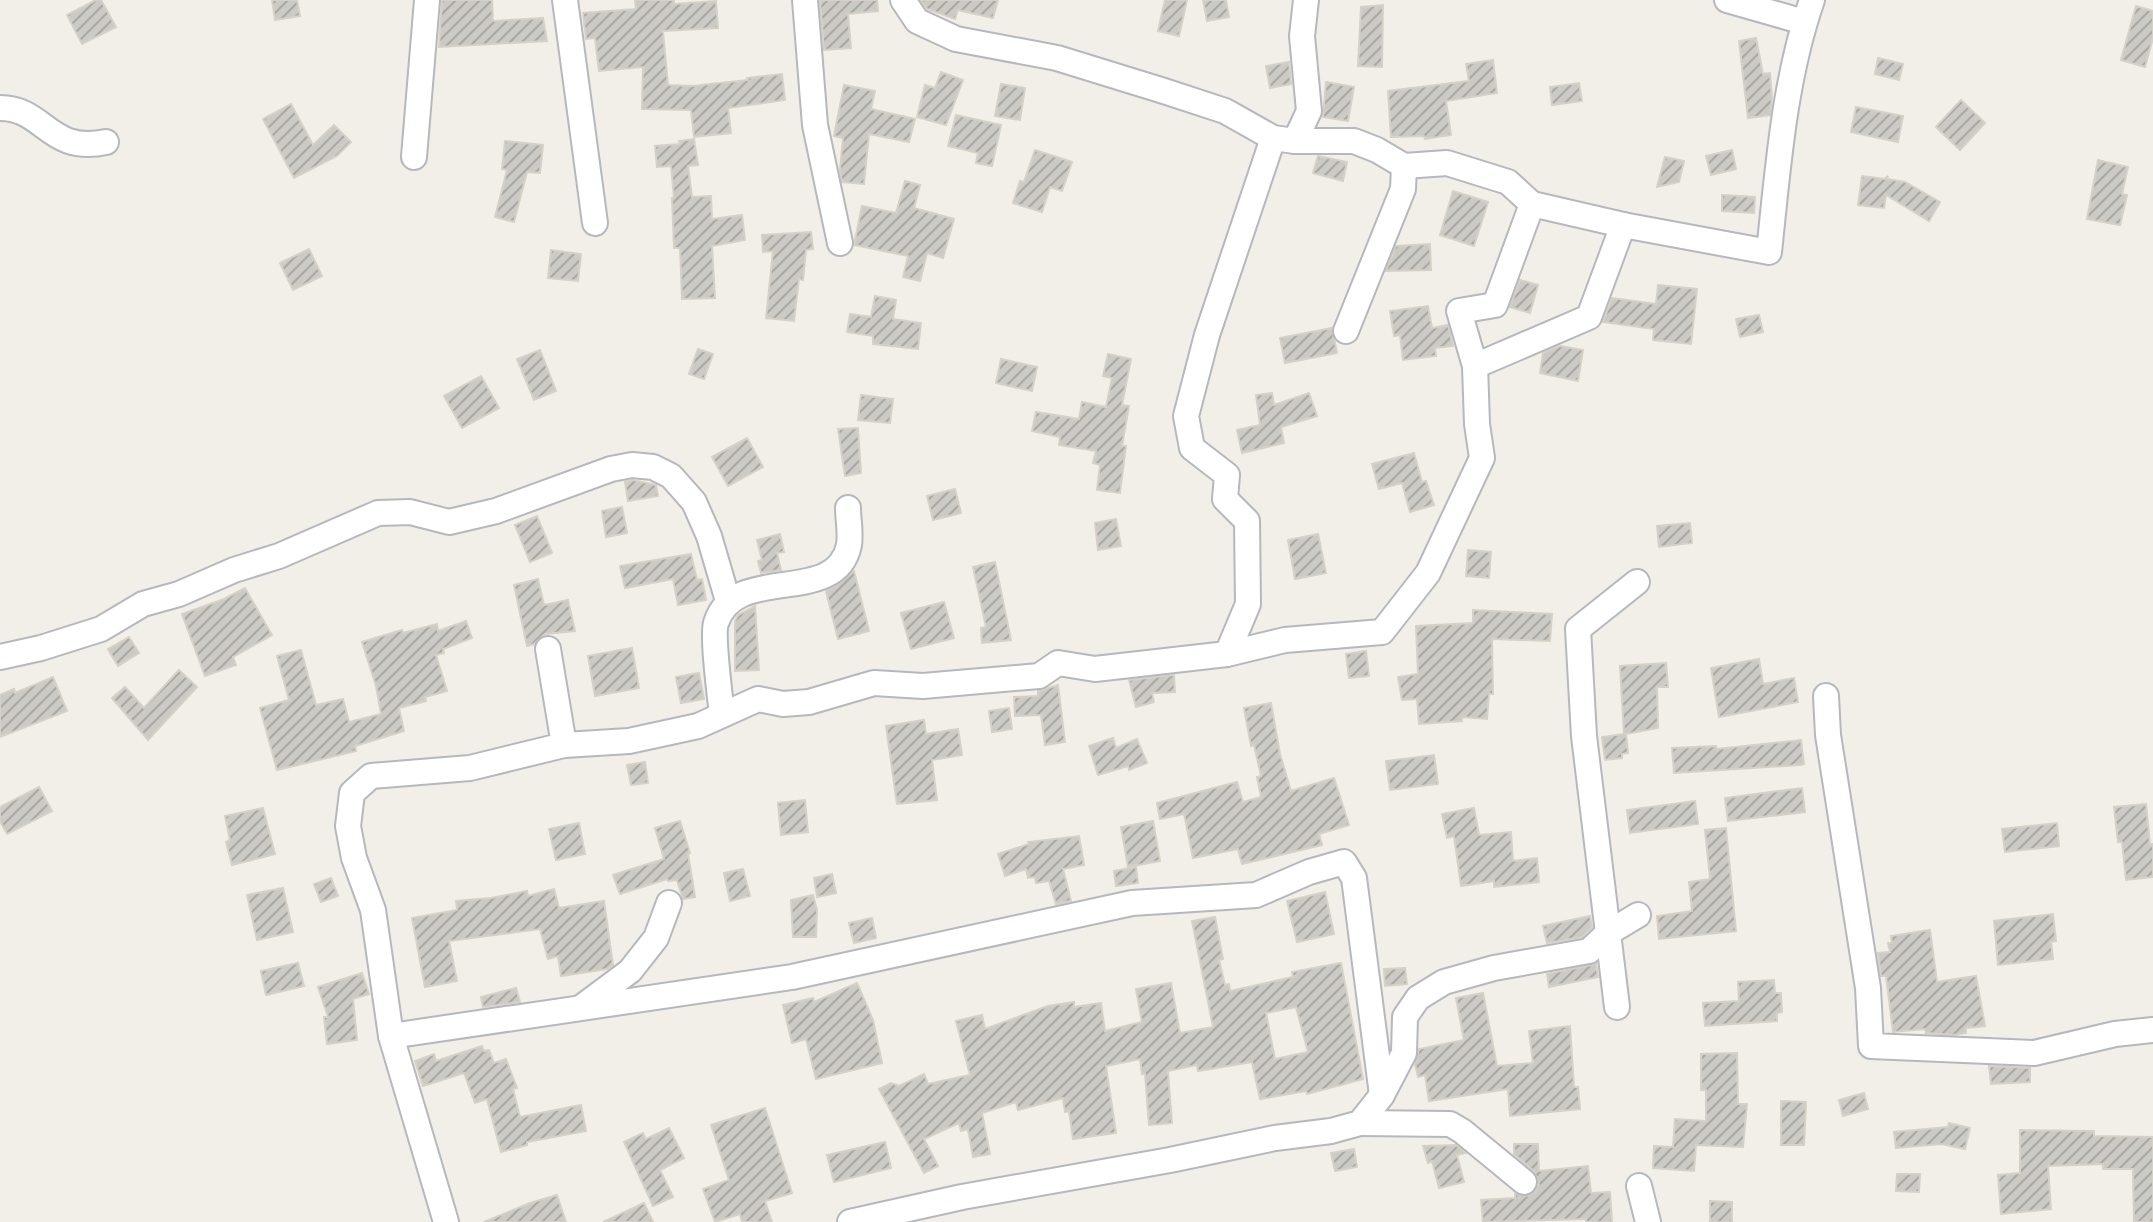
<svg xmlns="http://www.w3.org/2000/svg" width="2153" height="1222" font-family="'Open Sans',sans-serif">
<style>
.building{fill:url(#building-hatch);stroke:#d6d1c6;stroke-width:2;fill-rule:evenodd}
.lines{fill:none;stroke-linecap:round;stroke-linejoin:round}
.street-casing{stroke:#b5b8bc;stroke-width:28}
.street{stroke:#fff;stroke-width:24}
</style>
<defs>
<pattern id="building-hatch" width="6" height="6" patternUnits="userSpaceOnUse" patternTransform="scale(2)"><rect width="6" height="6" fill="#cccac5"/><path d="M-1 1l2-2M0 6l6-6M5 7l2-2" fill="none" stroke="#a9a8a4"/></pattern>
</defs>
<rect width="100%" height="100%" fill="#f1efe8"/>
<!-- building -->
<g class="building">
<polygon points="96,0 101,0 116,27 82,44 67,15"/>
<polygon points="272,0 297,0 300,16 275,20"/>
<polygon points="442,0 492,0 493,21 543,18 547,41 439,47"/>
<polygon points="635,0 674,0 674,4 716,1 718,28 663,31 668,85 692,86 748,80 747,78 782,74 785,100 728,108 731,133 694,137 691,110 642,109 643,67 599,71 595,38 586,39 583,13 636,9"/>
<polygon points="820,0 877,0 878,11 848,14 851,48 824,50"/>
<polygon points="921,0 998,0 993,18 958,10 955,19 927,9"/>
<polygon points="1165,0 1187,0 1179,36 1158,31"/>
<polygon points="1203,0 1226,0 1229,17 1207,21"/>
<polygon points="1383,5 1382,67 1358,66 1361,7"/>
<polygon points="2136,6 2153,11 2153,38 2145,67 2121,60"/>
<polygon points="1756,38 1763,74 1770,73 1772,98 1770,115 1748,118 1739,41"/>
<polygon points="1878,58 1903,64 1899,80 1875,74"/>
<polygon points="1493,60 1497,93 1446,101 1451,135 1425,139 1424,136 1391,137 1388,91 1469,81 1466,64"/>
<polygon points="1289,62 1291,84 1270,88 1266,66"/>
<polygon points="941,72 963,80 946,125 917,117 925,85 935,88"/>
<polygon points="1326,82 1354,87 1348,121 1323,117"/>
<polygon points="1579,83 1582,101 1552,105 1550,87"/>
<polygon points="1001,84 1025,88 1020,120 995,116"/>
<polygon points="844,85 875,91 871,109 915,119 909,142 869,134 864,184 842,182 840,170 843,138 834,136"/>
<polygon points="1961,100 1985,123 1960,150 1936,127"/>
<polygon points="291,104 313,145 334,125 351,142 337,156 294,178 263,119"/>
<polygon points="1856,107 1903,116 1898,142 1851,132"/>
<polygon points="956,115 1001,125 992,166 976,163 978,153 948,146"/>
<polygon points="694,139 698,165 688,166 692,197 711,196 712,219 742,215 745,240 712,246 715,298 682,299 680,248 674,248 672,198 674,198 671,166 657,167 655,146 680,144 679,141"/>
<polygon points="505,141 543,145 540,173 527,172 514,222 495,217 507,170 502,169"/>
<polygon points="1035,150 1072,162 1062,191 1050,187 1042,212 1013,203 1020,181 1024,182"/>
<polygon points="1732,150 1736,169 1711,175 1706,156"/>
<polygon points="1318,156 1347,162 1343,181 1313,173"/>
<polygon points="1665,157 1684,161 1679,182 1657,187"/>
<polygon points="2098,160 2128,167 2122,194 2127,195 2120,225 2087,219"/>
<polygon points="1862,176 1885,179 1888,176 1887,179 1905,182 1940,202 1929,221 1886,195 1884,208 1858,205"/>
<polygon points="905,181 920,185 914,208 954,219 943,258 927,253 920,281 903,277 908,256 854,245 862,206 896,213"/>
<polygon points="1453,191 1488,202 1474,246 1440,235"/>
<polygon points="1722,195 1755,197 1754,213 1722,211"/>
<polygon points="811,232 813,249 806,250 803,280 799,279 794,321 766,318 773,251 763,252 762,235"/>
<polygon points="1430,244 1431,270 1386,271 1396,246"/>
<polygon points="309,249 322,276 293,290 280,263"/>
<polygon points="551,250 581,254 578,281 548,278"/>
<polygon points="1520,280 1538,285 1530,313 1510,307"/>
<polygon points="1658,285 1697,289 1691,344 1653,340 1654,329 1603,322 1612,298 1656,304"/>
<polygon points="875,296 896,300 893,319 921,323 918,349 873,344 873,336 847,332 850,314 871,317"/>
<polygon points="1428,306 1432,328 1448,325 1453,346 1435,348 1436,356 1403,360 1400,335 1394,336 1390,311"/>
<polygon points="1759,315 1763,332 1740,337 1736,319"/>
<polygon points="1332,328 1337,353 1285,363 1280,338"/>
<polygon points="1560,346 1583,350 1578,381 1540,373 1543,353"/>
<polygon points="698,349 713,354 704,379 689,374"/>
<polygon points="540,350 556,391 534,400 517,359"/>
<polygon points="1108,354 1131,359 1122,405 1129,406 1122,446 1126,446 1120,493 1097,490 1100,465 1093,463 1096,451 1059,445 1060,437 1032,431 1036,412 1079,419 1082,402 1106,407 1112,378 1103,376"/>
<polygon points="1001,359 1037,367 1032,391 996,383"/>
<polygon points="481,376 499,408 462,428 444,396"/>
<polygon points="1272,393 1274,405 1309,393 1317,416 1281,427 1284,443 1242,453 1237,430 1260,425 1256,395"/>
<polygon points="861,395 893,399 890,423 858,420"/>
<polygon points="858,428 861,473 845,476 838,429"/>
<polygon points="747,438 763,467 728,486 712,457"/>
<polygon points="1414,453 1422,482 1426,481 1434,505 1410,512 1402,483 1379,489 1372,464"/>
<polygon points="633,480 656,485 658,496 628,501 625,482"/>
<polygon points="955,489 961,513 933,520 927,496"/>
<polygon points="622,507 627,533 606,537 602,511"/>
<polygon points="537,516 552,553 530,562 515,525"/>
<polygon points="1116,519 1121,546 1098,550 1095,523"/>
<polygon points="1690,523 1692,543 1659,547 1657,526"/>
<polygon points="780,534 784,552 777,553 781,570 761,573 758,561 762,560 757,540"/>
<polygon points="1318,534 1326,573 1295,579 1288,540"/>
<polygon points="1468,550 1491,552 1489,578 1466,576"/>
<polygon points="691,554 697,580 702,579 706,600 678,605 673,579 625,588 620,566"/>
<polygon points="995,562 1011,640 982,643 981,628 986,627 973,567"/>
<polygon points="854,571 869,631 838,639 826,591 834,587"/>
<polygon points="538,579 544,605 568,600 575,631 545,634 534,644 527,646 514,585"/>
<polygon points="245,588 272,635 233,657 236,665 205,676 182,614 224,599"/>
<polygon points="944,602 954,638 911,649 901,613"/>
<polygon points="755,606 759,670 735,671 735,621 738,615"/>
<polygon points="1473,610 1552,614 1550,641 1492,639 1493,694 1489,694 1487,719 1462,717 1462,721 1419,724 1417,699 1402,700 1398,677 1418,674 1416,626 1473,623"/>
<polygon points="466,621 472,638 443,649 444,653 436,655 447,691 425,697 426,701 399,708 404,731 355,746 356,751 277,770 260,708 289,700 277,656 301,650 316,705 343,699 349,722 381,714 376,686 362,642 402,630 403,633 437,624 438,631"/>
<polygon points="129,637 139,653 118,666 108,649"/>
<polygon points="632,648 639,688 595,696 588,656"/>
<polygon points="1366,651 1369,676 1349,678 1346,654"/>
<polygon points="1759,659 1763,684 1794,678 1798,702 1719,717 1711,668"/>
<polygon points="1666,663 1668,687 1657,687 1658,728 1626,734 1628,753 1622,754 1622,758 1605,760 1602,737 1624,734 1620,666"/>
<polygon points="179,670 197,687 148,740 112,698 125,687 144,708"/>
<polygon points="699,673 704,699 681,703 676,677"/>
<polygon points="1174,675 1175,692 1152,693 1154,702 1136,707 1129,680"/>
<polygon points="53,677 67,711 0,737 0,695 14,689 15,693"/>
<polygon points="1058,685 1065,742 1045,745 1041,715 1015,716 1014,697 1038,696 1038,691"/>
<polygon points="1271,703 1280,754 1291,791 1334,778 1349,825 1319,834 1322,845 1242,864 1238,849 1193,858 1184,814 1160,819 1157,803 1237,782 1243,802 1261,797 1257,777 1261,776 1254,745 1251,746 1244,708"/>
<polygon points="1009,708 1012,729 992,732 989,711"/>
<polygon points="924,720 926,734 958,729 962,755 932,760 937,800 897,804 886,726"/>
<polygon points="1113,738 1116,748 1137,739 1147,763 1129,770 1128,766 1098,775 1089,746"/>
<polygon points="1801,740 1804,764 1800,765 1674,773 1672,748 1716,746 1717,749"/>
<polygon points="1434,755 1438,784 1390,790 1386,761"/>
<polygon points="645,762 648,783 631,785 627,765"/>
<polygon points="39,787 52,811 7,834 0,821 0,807"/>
<polygon points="1802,788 1805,812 1728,821 1725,798"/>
<polygon points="805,800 808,832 781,835 778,803"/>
<polygon points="1695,801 1698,824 1630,833 1627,810"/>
<polygon points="2146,804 2150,844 2153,844 2153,877 2126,880 2122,842 2118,842 2114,807"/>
<polygon points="263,808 275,854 232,865 226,842 230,840 225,816"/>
<polygon points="1474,808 1479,835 1511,832 1513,861 1537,858 1539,882 1494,887 1494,881 1461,886 1454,836 1447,838 1442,814"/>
<polygon points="680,821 690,853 688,854 695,897 683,899 677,880 668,881 667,879 620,894 613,875 664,859 655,828"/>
<polygon points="1153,821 1160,861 1128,867 1121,827"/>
<polygon points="579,823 585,854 556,860 549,829"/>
<polygon points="2057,823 2059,846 2005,852 2002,829"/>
<polygon points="1726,828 1736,931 1659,939 1657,916 1692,911 1689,882 1710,879 1705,830"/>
<polygon points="1079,836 1084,865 1063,869 1071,901 1056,904 1049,881 1036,883 1035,877 1028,878 1026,869 1005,876 998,854 1029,844 1028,842"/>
<polygon points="1136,867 1138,883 1116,886 1114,871"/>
<polygon points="743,869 750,896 730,901 724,873"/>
<polygon points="832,874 836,893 817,897 814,878"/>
<polygon points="331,878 338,896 321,902 314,884"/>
<polygon points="283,888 293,932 257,940 247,895"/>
<polygon points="554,889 559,908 604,901 613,965 607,969 561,976 558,956 548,959 540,929 449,941 457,981 425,987 412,918 457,910 456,901 491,898 527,891 528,896"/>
<polygon points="1325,892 1334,934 1297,942 1287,901"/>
<polygon points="813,895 817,910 816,937 793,937 791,900"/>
<polygon points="2053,914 2056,941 2051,942 2053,959 1998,965 1994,921"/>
<polygon points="1590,916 1592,927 1582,937 1547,943 1543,926"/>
<path d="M1215 917 1223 959 1219 960 1225 985 1229 984 1230 991 1293 977 1292 972 1341 963 1363 1079 1307 1094 1306 1091 1260 1099 1252 1062 1198 1071 1197 1065 1168 1071 1172 1123 1149 1125 1145 1074H1142L1140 1059 1106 1066 1116 1133 1073 1139 1069 1111 1065 1112 1063 1098 1018 1110 1016 1102 982 1113 990 1154 973 1157 968 1129 961 1131 959 1123 924 1139 938 1166 924 1173 879 1089 891 1083 899 1086 924 1074 928 1084 970 1075 956 1021 982 1015 985 1029 1048 1006 1074 1002V1007L1101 1003 1105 1031 1142 1022 1136 989 1171 983 1180 1033 1213 1027 1192 921ZM1296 1007 1308 1052 1275 1059 1266 1013Z"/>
<polygon points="872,918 876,938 854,943 849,923"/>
<polygon points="1930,930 1937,982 1976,976 1985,1026 1966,1028 1966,1033 1955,1035 1926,1033 1925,1029 1893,1032 1886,976 1881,976 1878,953 1890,952 1888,943 1892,943 1891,936"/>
<polygon points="298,963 304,986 266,995 261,971"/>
<polygon points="1596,964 1598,977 1549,987 1547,974"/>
<polygon points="1405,968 1407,984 1385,986 1384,969"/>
<polygon points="362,973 369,994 353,999 357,1040 327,1044 324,1017 328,1017 318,987"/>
<polygon points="1774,980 1775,993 1781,993 1782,1012 1777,1013 1777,1021 1705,1026 1703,1003 1739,1001 1738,982"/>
<polygon points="857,983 873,1020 882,1063 816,1079 806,1039 792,1043 783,1005 813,998 814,1002"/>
<polygon points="516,988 520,1002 483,1007 481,997"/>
<polygon points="1483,993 1497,1066 1533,1063 1529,1031 1570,1026 1574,1087 1578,1087 1580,1109 1510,1116 1508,1089 1429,1101 1425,1075 1418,1077 1415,1064 1419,1049 1464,1040 1456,998"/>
<polygon points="482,1046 484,1051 489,1050 494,1063 506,1059 517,1088 513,1089 520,1117 581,1105 586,1131 527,1142 527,1145 501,1152 487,1099 475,1103 464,1073 423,1086 415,1061 434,1054 436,1061"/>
<polygon points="1737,1053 1738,1104 1747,1104 1743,1147 1696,1145 1694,1171 1653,1168 1654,1146 1673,1147 1675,1119 1706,1121 1706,1090 1701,1090 1701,1054"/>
<polygon points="1989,1066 2030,1068 2030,1082 1991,1084"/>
<polygon points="1864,1093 1868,1109 1843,1116 1839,1100"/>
<polygon points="1781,1101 1806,1102 1804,1145 1781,1145"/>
<polygon points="765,1108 792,1193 765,1201 772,1222 742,1222 740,1214 715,1222 703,1189 729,1180 711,1125"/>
<polygon points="1949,1123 1970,1128 1965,1149 1942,1144 1896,1148 1894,1132 1948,1127"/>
<polygon points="669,1128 684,1158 660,1170 673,1197 653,1206 624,1142 643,1133 646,1139"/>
<polygon points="2020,1130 2094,1131 2094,1136 2153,1137 2153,1222 2134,1222 2133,1169 2103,1169 2103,1164 2048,1166 2051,1209 2001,1214 1998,1175 2020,1173"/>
<polygon points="885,1142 891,1168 834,1182 827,1155"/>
<polygon points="1514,1144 1538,1144 1539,1171 1588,1166 1591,1193 1610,1192 1612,1222 1586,1222 1586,1219 1483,1222 1481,1200 1515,1198 1515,1194 1528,1196 1535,1192 1539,1185 1534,1171 1514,1154"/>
<polygon points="1456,1145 1465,1153 1457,1155 1464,1182 1439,1188 1432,1161 1428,1163 1423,1146"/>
<polygon points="1354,1149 1357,1167 1335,1171 1331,1153"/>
<polygon points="1897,1174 1920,1174 1919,1192 1896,1191"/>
<polygon points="557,1195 566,1222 484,1222 530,1203"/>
<polygon points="1710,1201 1732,1202 1732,1222 1710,1222"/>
<polygon points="644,1203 653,1222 603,1222"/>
</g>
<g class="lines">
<defs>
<g id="street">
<polyline points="565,0 595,223"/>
<polyline points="805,0 815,125 840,243"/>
<polyline points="903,0 917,21 956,39 1057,58 1164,91 1225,111 1273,138 1295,141 1354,141 1377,150 1404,166 1403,189 1346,331"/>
<polyline points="1727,0 1804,22"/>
<path d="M0 108C45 108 48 154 106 142"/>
<polyline points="1295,141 1309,111 1302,36 1306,0"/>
<polyline points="414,157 427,0"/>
<path d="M1404 166 1447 163 1508 182 1532 204 1495 305 1459 311 1475 366 1589 317 1623 225 1769 252C1778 168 1784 81 1812 0"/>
<polyline points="1532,204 1623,225"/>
<polyline points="548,649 564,745"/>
<polyline points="1227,654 1248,604 1247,521 1225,499 1227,475 1192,448 1186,416 1207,335 1273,138"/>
<polyline points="0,657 41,648 101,629 143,604 179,594 234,570 279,556 378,513 410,512 449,522 496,511 611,469 632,465 653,467 671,476 694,502 709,536 728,601"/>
<polyline points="1826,696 1828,735 1868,988 1871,1046 2034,1053 2115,1034 2153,1030"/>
<path d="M722 715C720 697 712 635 716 623 735 562 836 608 849 545 851 533 848 519 848 508"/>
<polyline points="583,1006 630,971 656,938 669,903"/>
<polyline points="1617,1007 1584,736 1578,629 1637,582"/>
<polyline points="391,1036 792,977 1132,903 1256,895 1309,872 1344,862 1354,878 1382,1095"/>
<polyline points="1360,1123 1450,1124 1462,1131 1524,1182"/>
<polyline points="1639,1186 1648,1222"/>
<polyline points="446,1222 391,1036 373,910 354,858 348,826 352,793 371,776 470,768 564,745 629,741 698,726 758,699 783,704 809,702 874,683 923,686 1039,676 1058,663 1095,669 1227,654 1285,640 1382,632 1428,573 1482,458 1477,424 1475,366"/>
<polyline points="850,1222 962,1197 1170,1160 1275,1138 1331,1131 1360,1123 1382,1095 1404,1053 1405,1017 1418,998 1444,982 1494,968 1589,951 1608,933 1638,915"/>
</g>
</defs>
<!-- street casing -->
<use href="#street" class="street-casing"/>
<!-- street -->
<use href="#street" class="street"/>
</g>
</svg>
